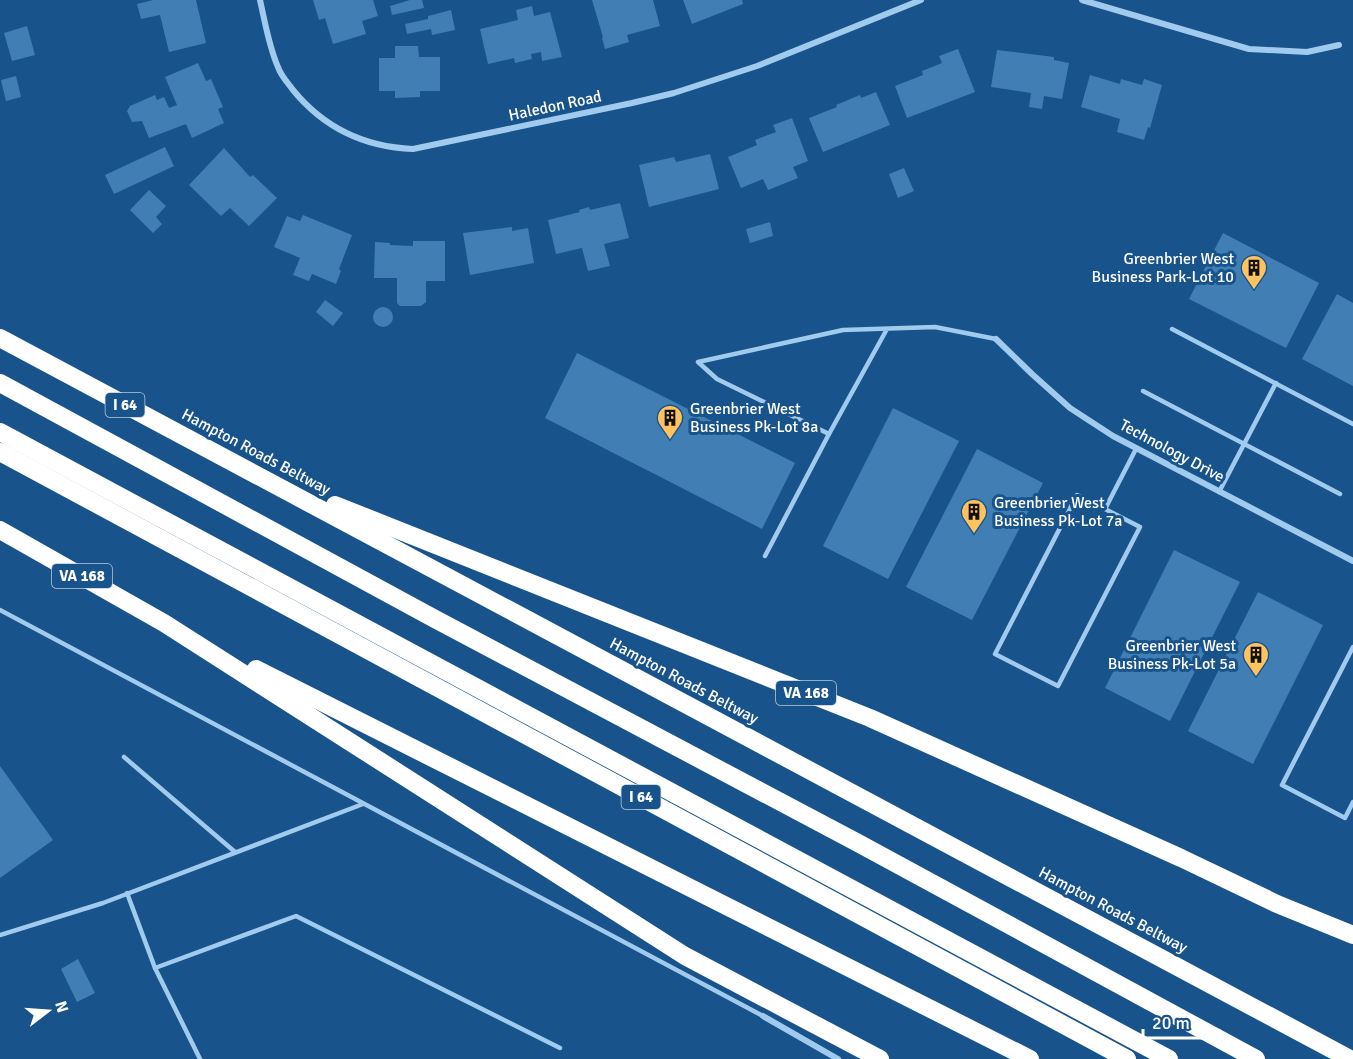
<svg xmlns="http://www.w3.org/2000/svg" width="1353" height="1059" font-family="Signika,sans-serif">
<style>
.building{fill:#407eb3}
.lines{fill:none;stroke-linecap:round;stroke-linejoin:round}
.service{stroke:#a1cbee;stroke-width:4.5}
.minor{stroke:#a1cbee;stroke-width:6}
.motorway{stroke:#fff;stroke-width:18}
.labels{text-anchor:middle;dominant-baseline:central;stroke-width:6;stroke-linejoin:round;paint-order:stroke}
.shield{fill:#18548b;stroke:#baccdc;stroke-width:1.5}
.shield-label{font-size:15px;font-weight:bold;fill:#fff}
.street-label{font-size:16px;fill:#fff;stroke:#18548b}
.poi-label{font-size:16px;fill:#fff;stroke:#18548b;text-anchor:end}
</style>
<rect width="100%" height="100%" fill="#18548b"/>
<!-- building -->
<g class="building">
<polygon points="153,0 196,0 206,43 169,52 160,15 141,19 137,4"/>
<polygon points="313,0 373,0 378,16 362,21 366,34 333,44 325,18 319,20"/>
<polygon points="410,0 422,0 424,8 392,15 390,6"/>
<polygon points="592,0 653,0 660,26 627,35 629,42 605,49 602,38 603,37"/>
<polygon points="683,0 742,0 743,4 692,24"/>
<polygon points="532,6 534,16 550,12 562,57 542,61 541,52 531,54 532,59 515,63 514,58 488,64 480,29 518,20 516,10"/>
<polygon points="451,10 455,30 432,35 431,29 407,34 405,24 428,19 428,16"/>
<polygon points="27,26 35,55 12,61 4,33"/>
<polygon points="395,46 418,46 419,57 440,57 440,91 420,91 420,97 395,98 395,91 379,91 379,58 395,58"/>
<polygon points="958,49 975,92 907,118 895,86 923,75 922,71 942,63 939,56"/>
<polygon points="997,50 1054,57 1054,60 1069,63 1062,99 1044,96 1042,109 1029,107 1031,93 991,87"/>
<polygon points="198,63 206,81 211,79 223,107 218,109 224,123 192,138 186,124 149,138 142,121 132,122 127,111 130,106 155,95 157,100 164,97 169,108 177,105 165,77"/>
<polygon points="1090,75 1120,84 1121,79 1142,85 1144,79 1162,85 1150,128 1148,127 1144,140 1117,132 1120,119 1081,107"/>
<polygon points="16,76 21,97 6,101 1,80"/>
<polygon points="876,92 890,125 823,152 809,118 837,107 836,105 860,95 861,98"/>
<polygon points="792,118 808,161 793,167 798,178 768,190 763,179 741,188 728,157 757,145 755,140 776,132 773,125"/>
<polygon points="165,147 174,166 114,194 105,175"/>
<polygon points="224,148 250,177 253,175 277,198 249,226 230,208 221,216 189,185"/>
<polygon points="710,154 719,189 649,207 639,165 674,157 676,162"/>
<polygon points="904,168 914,191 898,198 889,174"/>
<polygon points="149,190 166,206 156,217 162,224 153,233 130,210"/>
<polygon points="620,203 629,238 604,244 610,266 588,271 582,248 556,254 548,220 580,212 579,210 589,207 590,210"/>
<polygon points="303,215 352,235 339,269 341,271 336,284 312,274 309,281 293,275 300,258 274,247 287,216 300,221"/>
<polygon points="770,222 773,236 750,243 746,229"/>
<polygon points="512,227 512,231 528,228 534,263 470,275 463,233"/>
<polygon points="1223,233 1319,283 1286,348 1189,299"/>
<polygon points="413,241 445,241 445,281 426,281 426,302 421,306 400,306 397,303 397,278 374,278 375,242 390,243 390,245 413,246"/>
<polygon points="1337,294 1353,303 1353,386 1302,359"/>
<polygon points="325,300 343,313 333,326 316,312"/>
<circle cx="383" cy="317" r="10"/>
<polygon points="577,353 795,463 762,529 545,418"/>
<polygon points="893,408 959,441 888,579 823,546"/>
<polygon points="977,449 1043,483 972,620 906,587"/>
<polygon points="1174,550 1240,582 1170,721 1105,688"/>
<polygon points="1258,592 1323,625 1253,764 1188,731"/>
<polygon points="0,766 53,840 0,878"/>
<polygon points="78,959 95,993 77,1002 61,969"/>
</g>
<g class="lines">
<!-- service -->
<g class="service">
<polyline points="887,329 829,434 717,379 698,362 843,330 935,327 996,339"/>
<polyline points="1172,329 1353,424"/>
<polyline points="1143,391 1340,494"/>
<polyline points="1219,492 1276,383"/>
<polyline points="1105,509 1140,527 1058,686 995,654 1077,495 1105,509 1136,449"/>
<polyline points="765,556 829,434"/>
<polyline points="0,610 763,1016"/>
<polyline points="1353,647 1282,785 1345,818 1353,802"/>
<polyline points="124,757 235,852"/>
<polyline points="127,893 155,968 200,1059"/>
<polyline points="0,935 103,903 363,804"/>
<polyline points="155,968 296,916 560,1048"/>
</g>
<!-- minor -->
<g class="minor">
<path d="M260 0C265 22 269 47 278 67 281 76 288 83 293 90 324 128 365 147 413 149L632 103 674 93 757 66 921 0"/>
<polyline points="1082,0 1249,49 1307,52 1339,45"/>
<polyline points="996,339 1032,374 1070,408 1113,436 1353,561"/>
<polyline points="763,1016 838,1059"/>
</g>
<!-- motorway -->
<g class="motorway">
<polyline points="0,338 1350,1059"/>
<polyline points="0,383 435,619 858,843 1256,1059"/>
<polyline points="0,432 1169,1059"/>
<polyline points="0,452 1127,1059"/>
<polyline points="335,505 870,718 1181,858 1277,904 1353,935"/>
<polyline points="0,530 164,623 685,956 880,1059"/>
<polyline points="256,669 1030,1059"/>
</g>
</g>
<!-- icons -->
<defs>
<symbol id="building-pin" viewBox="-11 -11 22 30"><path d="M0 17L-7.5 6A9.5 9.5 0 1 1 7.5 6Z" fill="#ffc35e" stroke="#18548b"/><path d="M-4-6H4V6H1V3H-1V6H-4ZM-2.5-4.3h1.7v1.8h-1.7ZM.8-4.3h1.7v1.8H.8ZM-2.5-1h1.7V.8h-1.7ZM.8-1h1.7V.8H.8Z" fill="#111"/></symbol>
</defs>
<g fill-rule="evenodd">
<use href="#building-pin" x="1239" y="253" width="30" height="40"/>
<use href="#building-pin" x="655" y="403" width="30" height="40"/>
<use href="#building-pin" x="959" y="497" width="30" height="40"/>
<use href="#building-pin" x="1241" y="640" width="30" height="40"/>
</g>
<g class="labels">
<!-- shield labels -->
<g class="shield">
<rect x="105.5" y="393" width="39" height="24" rx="4.5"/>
<rect x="52" y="564" width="60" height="24" rx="4.5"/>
<rect x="776" y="681" width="60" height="24" rx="4.5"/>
<rect x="621.5" y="785" width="39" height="24" rx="4.5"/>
</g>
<g class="shield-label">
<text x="125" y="405">I 64</text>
<text x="82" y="576">VA 168</text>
<text x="806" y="693">VA 168</text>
<text x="641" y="797">I 64</text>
</g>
<!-- street labels -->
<g class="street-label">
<text transform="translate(555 106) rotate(-12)">Haledon Road</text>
<text transform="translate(1172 451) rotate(28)">Technology Drive</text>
<text transform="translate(256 452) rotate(28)">Hampton Roads Beltway</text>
<text transform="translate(684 681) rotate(28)">Hampton Roads Beltway</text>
<text transform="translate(1113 910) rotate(28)">Hampton Roads Beltway</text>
</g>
<!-- poi labels -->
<g class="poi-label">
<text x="1234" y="259">Greenbrier West<tspan x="1234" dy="18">Business Park-Lot 10</tspan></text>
<text x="690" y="409" text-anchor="start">Greenbrier West<tspan x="690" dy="18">Business Pk-Lot 8a</tspan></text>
<text x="994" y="503" text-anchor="start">Greenbrier West<tspan x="994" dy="18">Business Pk-Lot 7a</tspan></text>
<text x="1236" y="646">Greenbrier West<tspan x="1236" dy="18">Business Pk-Lot 5a</tspan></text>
</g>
</g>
<!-- north arrow -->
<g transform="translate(48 1011) rotate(73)" stroke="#18548b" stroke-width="4.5" paint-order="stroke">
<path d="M0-4.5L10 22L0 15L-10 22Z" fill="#ffffff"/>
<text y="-9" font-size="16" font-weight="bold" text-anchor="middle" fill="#ffffff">N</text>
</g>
<!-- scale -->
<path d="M1143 1029v9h76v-9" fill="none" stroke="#ffffff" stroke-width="3"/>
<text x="1152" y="1029" font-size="18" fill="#ffffff" stroke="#18548b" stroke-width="4.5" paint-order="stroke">20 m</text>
</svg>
